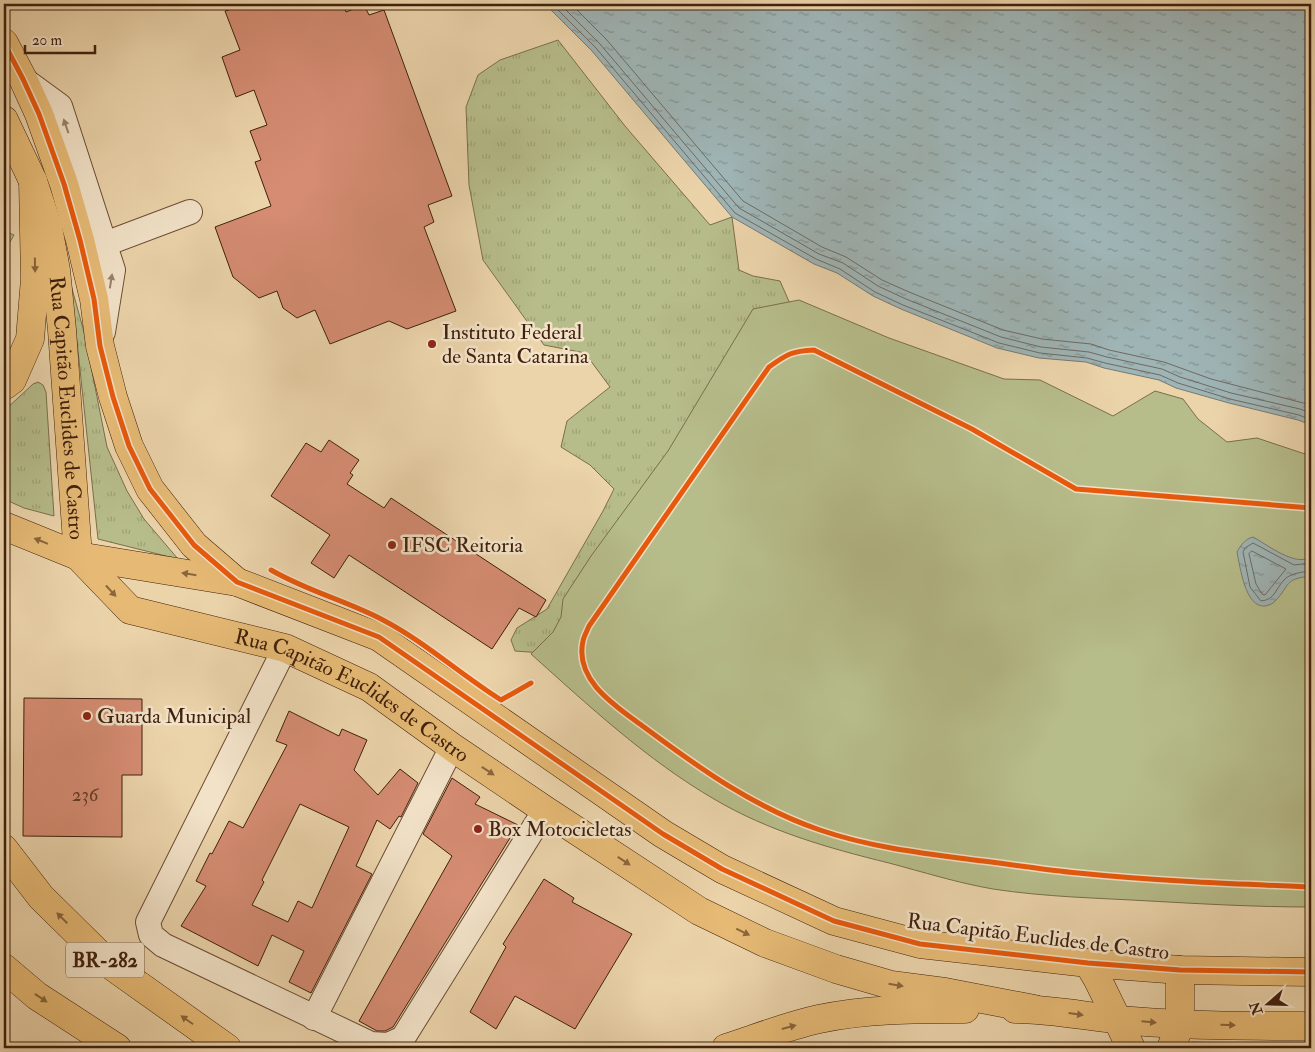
<svg xmlns="http://www.w3.org/2000/svg" width="1315" height="1052" font-family="'IM FELL Double Pica',serif">
<style>
.grass{fill:url(#grass-tufts);stroke:#7b6e4c}
.green{fill:#b6bc8a;stroke:#7b6e4c}
.water{fill:url(#water-ripples);stroke:#787972}
.lines{fill:none;stroke-linecap:round;stroke-linejoin:round}
.shore{stroke:#6f6a61;stroke-width:1}
.building{fill:#d58c72;stroke:#40200d;fill-rule:evenodd}
.minor-casing{stroke:#6b4d34;stroke-width:26}
.major-casing{stroke:#40200d;stroke-width:29}
.highway-casing{stroke:#40200d;stroke-width:29}
.minor{stroke:#f2e2c8;stroke-width:24}
.major{stroke:#e6ba75;stroke-width:28}
.highway{stroke:#e6ba75;stroke-width:28}
.cycleway-casing{stroke:#f2e2c8;stroke-width:8}
.cycleway{stroke:#e8590c;stroke-width:5}
.oneway{fill:#99816a}
.oneway2{fill:#8b653c}
.poi-dot{fill:#8f2418;stroke:#f2e2c8;stroke-width:2}
.labels{text-anchor:middle;dominant-baseline:central;stroke-width:5;stroke-linejoin:round;paint-order:stroke}
.number-label{font-size:19px;fill:#653b26}
.shield{fill:#f2e2c8;stroke:#755a45;stroke-width:1}
.shield-label{font-size:20px;font-weight:bold;fill:#40200d}
.poi-label{font-size:21px;fill:#40200d;stroke:#f2e2c8;text-anchor:start}
.street-label{font-size:21px;fill:#40200d;stroke:#f2e2c8}
</style>
<defs>
<pattern id="grass-tufts" width="24" height="20" patternUnits="userSpaceOnUse" patternTransform="scale(1.25)"><rect width="24" height="20" fill="#b6bc8a"/><path d="M3 7l-1-3M5 7V3M7 7l1-3M15 17l-1-3M17 17v-4M19 17l1-3" fill="none" stroke="#9ea176"/></pattern>
<pattern id="water-ripples" width="26" height="14" patternUnits="userSpaceOnUse" patternTransform="scale(1.25)"><rect width="26" height="14" fill="#9eb4b5"/><path d="M2 4q2-2 4 0t4 0M15 11q2-2 4 0t4 0" fill="none" stroke="#829292"/></pattern>
</defs>
<rect width="100%" height="100%" fill="#ebd3aa"/>
<filter id="stains"><feTurbulence type="fractalNoise" baseFrequency=".004" numOctaves="4"/><feColorMatrix values="0 0 0 0 .2 0 0 0 0 .09 0 0 0 0 .02 0 0 0 .5 -.17"/></filter>
<radialGradient id="worn" r=".72"><stop offset=".6" stop-color="#630" stop-opacity="0"/><stop offset="1" stop-color="#630" stop-opacity=".3"/></radialGradient>
<!-- grass -->
<g class="grass">
<polygon points="558,40 625,126 710,225 732,217 739,270 753,276 780,281 794,313 543,653 515,651 511,640 517,628 547,609 603,511 614,489 590,465 561,447 567,421 610,387 585,353 544,345 483,260 469,185 466,107 478,75 500,60"/>
<polygon points="4,206 8,216 7,232 14,235 7,247 5,340 4,341"/>
<polygon points="71,285 84,332 107,447 127,491 144,519 178,559 98,539"/>
<polygon points="38,382 43,385 46,392 54,516 24,508 4,499 4,411 33,384"/>
<polygon points="1191,1042 1311,1046 1311,1048 1186,1048"/>
</g>
<!-- green -->
<path class="green" d="M799 300 889 338 1004 379 1040 380 1113 416 1155 391 1183 399 1198 419 1227 442 1257 438 1311 456V907C1257 907 1203 904 1150 901 1097 898 1045 897 993 889 958 883 923 872 889 863 828 848 768 831 714 799 647 760 589 706 531 654L553 632 561 617 563 599 591 556 668 451 753 309Z"/>
<!-- water -->
<g class="water">
<polygon points="545,4 1311,4 1311,425 1298,420 1229,403 1176,388 1159,380 1104,368 1086,362 1039,358 997,348 901,309 873,296 837,273 814,264 732,217 592,51"/>
<path d="M1253 537C1268 545 1295 567 1311 557V576C1283 579 1291 585 1275 601 1273 604 1269 605 1265 606 1245 608 1240 566 1237 552 1241 545 1245 539 1253 537Z"/>
</g>
<g class="lines">
<!-- shore -->
<g class="shore">
<polyline points="552,4 596,48 735,213 816,259 840,269 875,292 903,305 999,343 1040,353 1087,358 1105,363 1160,375 1178,383 1230,399 1299,415 1311,420"/>
<polyline points="560,4 600,44 739,208 819,254 843,263 878,286 906,299 1001,337 1041,347 1089,352 1107,357 1162,369 1180,377 1231,393 1300,409 1311,413"/>
<polyline points="571,4 606,39 743,201 822,247 846,257 882,280 909,292 1003,330 1042,339 1091,344 1109,350 1164,362 1211,379 1311,405"/>
<polygon points="1252,551 1286,569 1265,595 1262,594 1256,584 1249,554"/>
<path d="M1311 563 1294 565 1253 543 1245 548 1243 552 1250 587 1261 601C1275 600 1276 588 1284 580 1290 573 1303 572 1311 571"/>
</g>
</g>
<!-- building -->
<g class="building">
<polygon points="227,4 343,4 346,12 364,5 369,15 384,10 452,196 428,205 434,222 424,227 456,311 407,329 389,321 330,344 315,310 297,318 283,308 277,291 259,298 233,277 215,227 271,206 255,162 261,160 250,131 267,125 254,90 236,97 222,57 240,50 225,11 229,10"/>
<polygon points="329,440 359,460 350,473 353,475 347,484 384,508 391,498 546,600 536,617 519,608 492,649 349,555 334,578 311,563 330,535 271,496 306,443 321,452"/>
<polygon points="24,698 142,699 142,775 122,775 122,837 23,836"/>
<path d="M289 711 339 736 342 729 367 740 354 770 378 795 400 769 418 783 401 817 399 816 390 829 377 820 356 866 372 874 311 993 289 982 304 951 272 935 258 966 181 926 206 886 196 881 210 853 212 854 229 821 243 828 287 745 276 741ZM300 804 349 827 312 908 298 901 288 922 252 905 264 882 262 880Z"/>
<polygon points="452,778 480,797 475,804 518,825 393,1027 385,1031 377,1031 359,1021 452,856 423,834"/>
<polygon points="544,879 574,898 572,902 632,934 575,1029 515,996 496,1029 470,1012 506,947 503,944"/>
</g>
<g class="lines">
<defs>
<g id="minor">
<polyline points="23,79 60,106 113,270 103,332"/>
<polyline points="105,244 190,212"/>
<polyline points="285,648 148,922 151,935 163,945 371,1044 388,1045 403,1038 545,810"/>
<polyline points="314,1018 452,747"/>
</g>
<g id="major">
<polyline points="4,43 23,79 39,114 64,184 80,240 94,299 100,346 113,397 129,446 150,489 194,545 237,582 379,637 663,834 722,869 834,921 920,944 1088,963 1180,970 1311,972"/>
<path id="s1" d="M4 120 33 181 48 227 56 270 62 330 78 556 130 610 285 648 369 687 452 747 545 810 699 911 765 943 836 969 891 985 945 992 1034 1009"/>
<polyline points="1088,963 1098,980 1131,1048"/>
<path d="M1015 1009C1055 1009 1093 1018 1132 1021 1192 1026 1252 1026 1311 1026"/>
<path d="M726 1048C757 1038 787 1026 819 1019 866 1009 916 1009 965 1009"/>
<polyline points="1171,1048 1180,1025 1180,970"/>
</g>
<g id="highway">
<polyline points="4,386 12,380 30,339 35,279 33,181"/>
<polyline points="4,526 78,556 237,582"/>
<polyline points="4,849 41,897 109,964 227,1048"/>
<polyline points="4,968 37,996 117,1048"/>
</g>
</defs>
<!-- minor casing -->
<use href="#minor" class="minor-casing"/>
<!-- major casing -->
<use href="#major" class="major-casing"/>
<!-- highway casing -->
<use href="#highway" class="highway-casing"/>
<!-- minor -->
<use href="#minor" class="minor"/>
<!-- major -->
<use href="#major" class="major"/>
<!-- highway -->
<use href="#highway" class="highway"/>
<defs>
<g id="cycleway">
<polyline points="4,43 23,79 39,114 64,184 80,240 94,299 100,346 113,397 129,446 150,489 194,545 237,582 379,637 663,834 722,869 834,921 920,944 1088,963 1180,970 1311,972"/>
<path d="M1311 508 1076 489 972 429 814 350C792 351 787 354 769 367L589 626C587 631 584 636 583 641 574 681 617 707 644 727 699 768 755 808 820 830 872 848 929 854 983 861 1015 865 1047 870 1078 873 1156 881 1234 884 1311 887"/>
<path d="M271 570C307 591 347 601 383 620 425 642 461 675 501 700L531 683"/>
</g>
</defs>
<!-- cycleway casing -->
<use href="#cycleway" class="cycleway-casing"/>
<!-- cycleway -->
<use href="#cycleway" class="cycleway"/>
</g>
<!-- one-way arrows -->
<defs><path id="oneway-solid" d="M-6-.8H1V-3.2L6.5 0L1 3.2V.8H-6Z" transform="scale(1.25)"/></defs>
<g class="oneway">
<use href="#oneway-solid" transform="translate(66 126) rotate(-109)"/>
<use href="#oneway-solid" transform="translate(111 281) rotate(-81)"/>
</g>
<g class="oneway2">
<use href="#oneway-solid" transform="translate(35 265) rotate(89)"/>
<use href="#oneway-solid" transform="translate(41 541) rotate(-158)"/>
<use href="#oneway-solid" transform="translate(189 574) rotate(-171)"/>
<use href="#oneway-solid" transform="translate(111 591) rotate(47)"/>
<use href="#oneway-solid" transform="translate(488 771) rotate(34)"/>
<use href="#oneway-solid" transform="translate(624 861) rotate(33)"/>
<use href="#oneway-solid" transform="translate(62 918) rotate(-135)"/>
<use href="#oneway-solid" transform="translate(743 932) rotate(26)"/>
<use href="#oneway-solid" transform="translate(896 985) rotate(9)"/>
<use href="#oneway-solid" transform="translate(41 998) rotate(34)"/>
<use href="#oneway-solid" transform="translate(1076 1014) rotate(8)"/>
<use href="#oneway-solid" transform="translate(187 1020) rotate(-145)"/>
<use href="#oneway-solid" transform="translate(1149 1022) rotate(5)"/>
<use href="#oneway-solid" transform="translate(1228 1025) rotate(1)"/>
<use href="#oneway-solid" transform="translate(789 1027) rotate(-15)"/>
</g>
<!-- markers -->
<g class="poi-dot">
<circle cx="432" cy="344" r="5"/>
<circle cx="392" cy="545" r="5"/>
<circle cx="87" cy="716" r="5"/>
<circle cx="478" cy="829" r="5"/>
</g>
<g class="labels">
<!-- number labels -->
<g class="number-label">
<text x="85" y="795">236</text>
</g>
<!-- shield labels -->
<rect class="shield" x="66" y="942.5" width="78" height="35" rx="4"/>
<g class="shield-label">
<text x="105" y="960">BR-282</text>
</g>
<!-- poi labels -->
<g class="poi-label">
<text x="442" y="332">Instituto Federal<tspan x="442" dy="24">de Santa Catarina</tspan></text>
<text x="402" y="545">IFSC Reitoria</text>
<text x="97" y="716">Guarda Municipal</text>
<text x="488" y="829">Box Motocicletas</text>
</g>
<!-- street labels -->
<g class="street-label">
<text stroke="none"><textPath href="#s1" startOffset="298">Rua Capitão Euclides de Castro</textPath></text>
<text stroke="none"><textPath href="#s1" startOffset="762">Rua Capitão Euclides de Castro</textPath></text>
<text transform="translate(1038 937) rotate(7)">Rua Capitão Euclides de Castro</text>
</g>
</g>
<!-- margin -->
<rect width="1315" height="1052" fill="none" stroke="#ebd3aa" stroke-width="20"/>
<rect x="5" y="5" width="1305" height="1042" fill="none" stroke="#40200d" stroke-width="2.5"/>
<rect x="10" y="10" width="1295" height="1032" fill="none" stroke="#40200d"/>
<!-- north arrow -->
<g transform="translate(1268 1004) rotate(250)" stroke="#f2e2c8" stroke-width="4" paint-order="stroke">
<path d="M0-4L9 19L0 12L-9 19Z" fill="#40200d"/>
<text y="-8" font-size="14" font-weight="bold" text-anchor="middle" fill="#40200d">N</text>
</g>
<!-- scale -->
<path d="M25 45v8h70v-8" fill="none" stroke="#40200d" stroke-width="2.5"/>
<text x="32" y="45" font-size="15" fill="#40200d" stroke="#f2e2c8" stroke-width="4" paint-order="stroke">20 m</text>
<rect width="100%" height="100%" filter="url(#stains)"/>
<rect width="100%" height="100%" fill="url(#worn)"/>
</svg>
